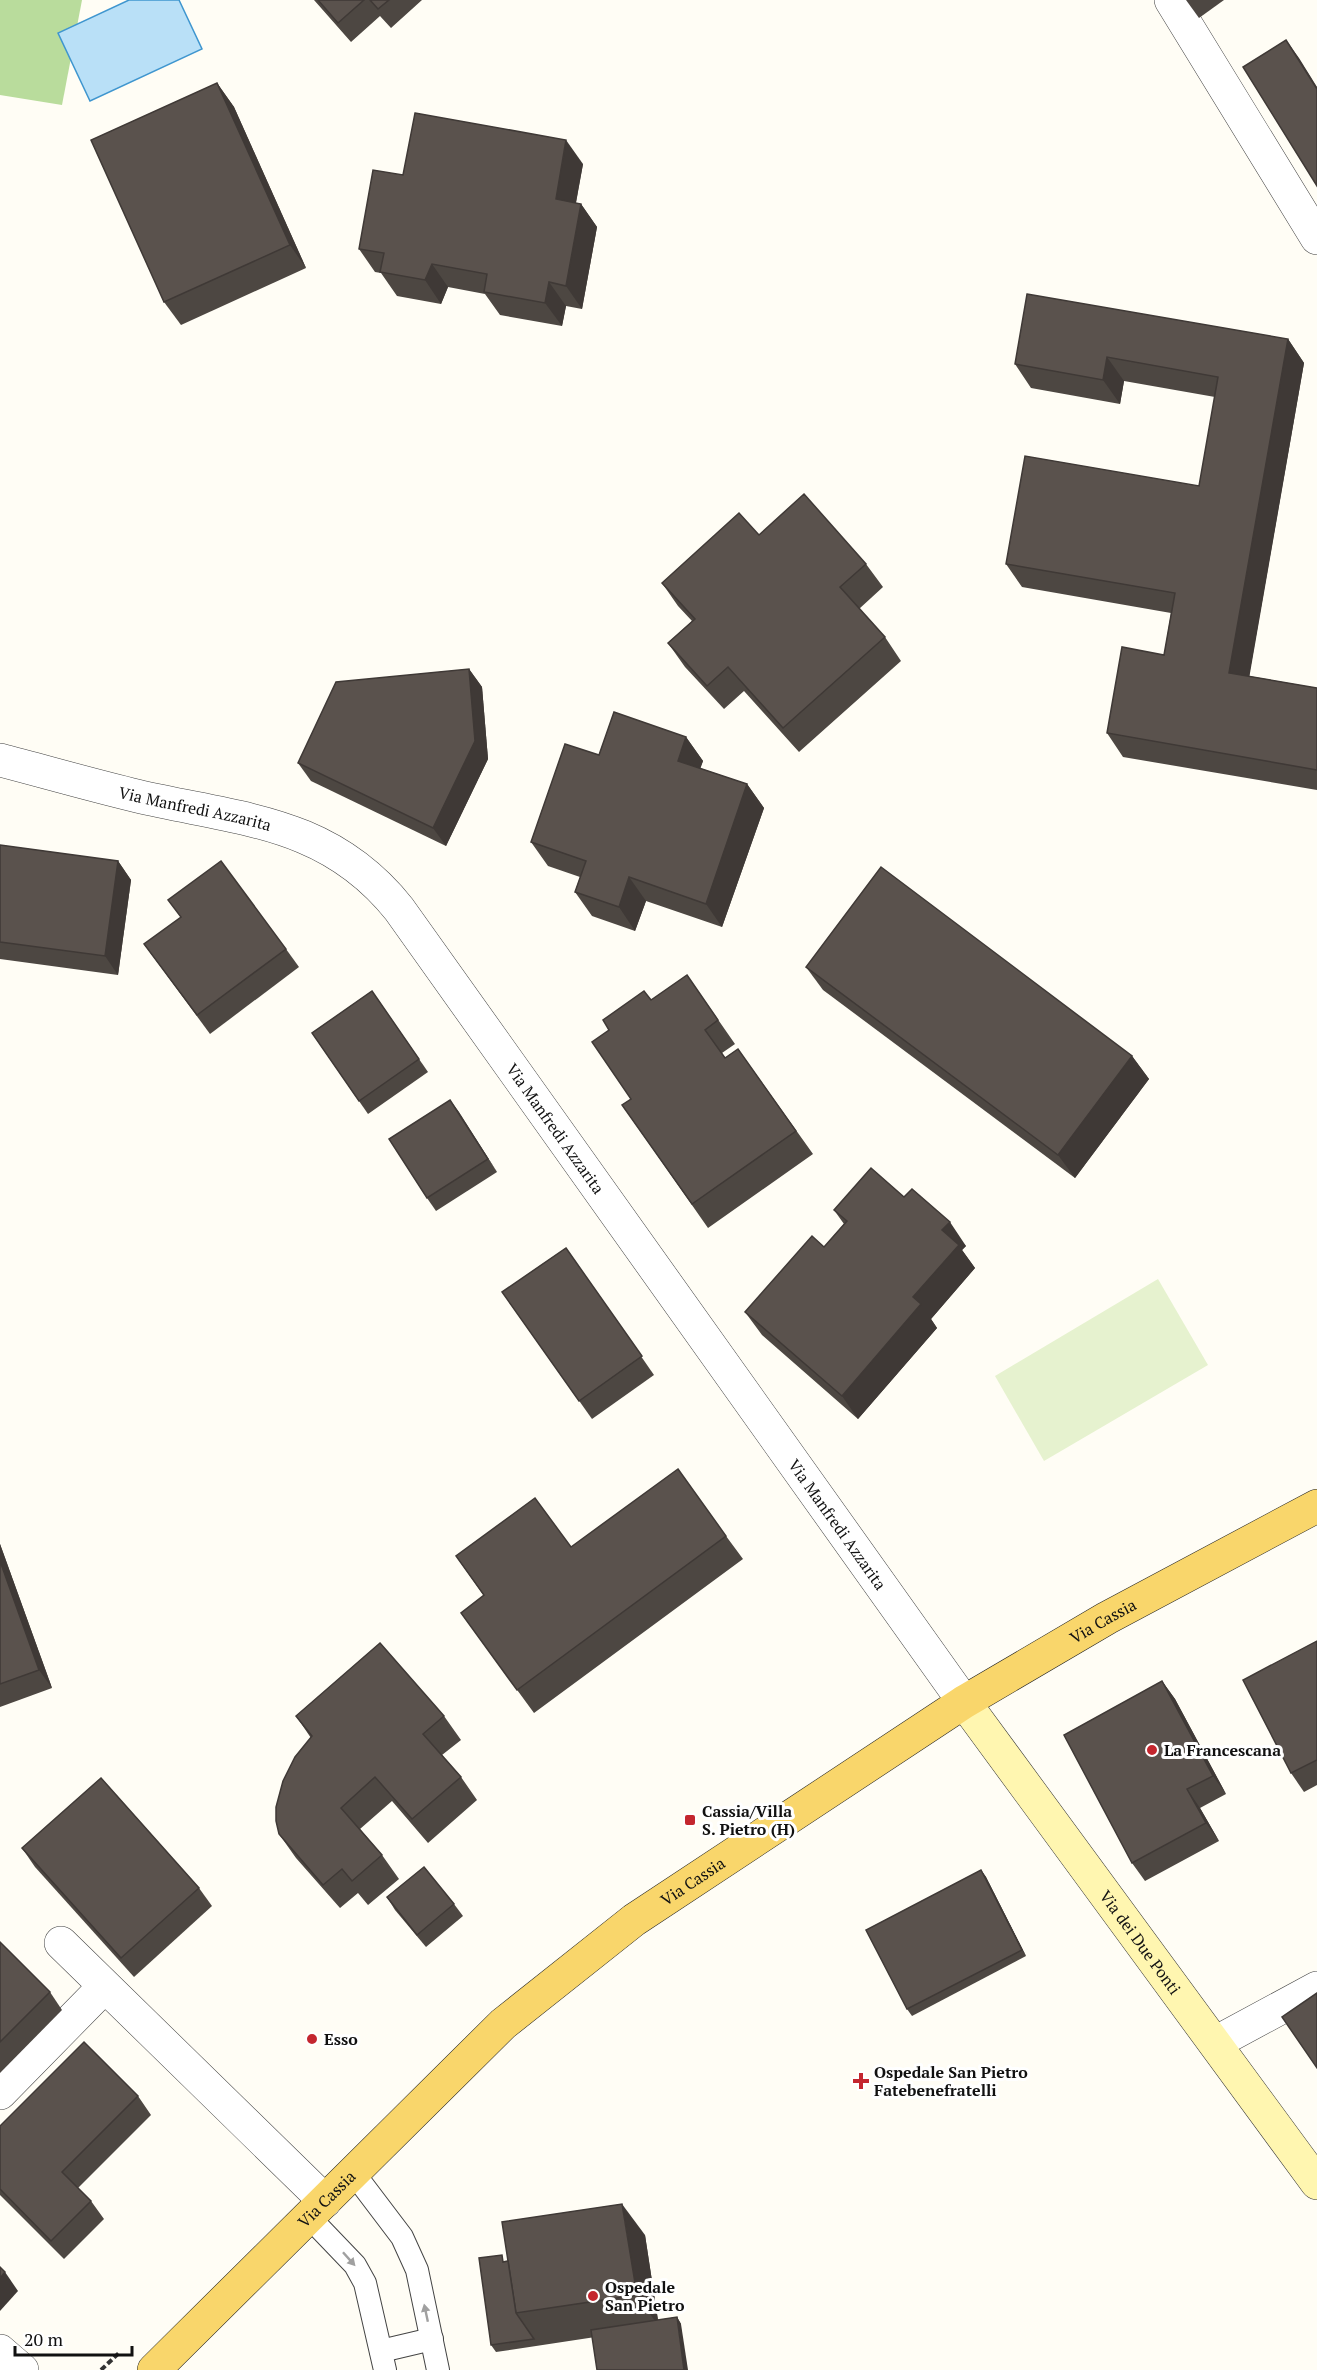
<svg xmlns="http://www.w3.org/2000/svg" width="1317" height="2370" font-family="'PT Serif',serif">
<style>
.forest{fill:#b9dc9c}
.pitch{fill:#e6f2cf}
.water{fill:#b9e0f7;stroke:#3f96cf;stroke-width:1.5}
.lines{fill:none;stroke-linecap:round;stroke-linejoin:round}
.lane-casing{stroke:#444;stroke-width:24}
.street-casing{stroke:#444;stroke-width:34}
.secondary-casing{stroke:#333;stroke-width:34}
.primary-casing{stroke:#222;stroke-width:34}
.path{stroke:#333;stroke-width:4;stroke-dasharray:6 3;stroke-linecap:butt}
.lane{stroke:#fff;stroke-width:22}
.street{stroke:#fff;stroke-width:33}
.secondary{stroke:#fff6b0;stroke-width:33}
.primary{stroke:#f9d66b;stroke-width:33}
.wall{fill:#4d4742}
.shaded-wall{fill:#3f3936}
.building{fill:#5a524d;stroke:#3f3936;stroke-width:1.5}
.oneway{fill:#a0a0a0}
.poi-dot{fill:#c4262e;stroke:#fff;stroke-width:2}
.labels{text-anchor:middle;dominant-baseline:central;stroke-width:6;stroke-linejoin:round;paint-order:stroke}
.street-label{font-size:16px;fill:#111;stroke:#fff}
.poi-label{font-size:16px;font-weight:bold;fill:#111;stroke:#fff;text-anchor:start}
</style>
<rect width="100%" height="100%" fill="#fffdf5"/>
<!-- forest -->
<polygon class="forest" points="0,0 82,0 62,105 0,95"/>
<!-- pitch -->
<polygon class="pitch" points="1158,1279 1208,1365 1044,1461 995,1376"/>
<!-- water -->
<polygon class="water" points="129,0 179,0 202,49 90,101 58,33"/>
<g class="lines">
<defs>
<g id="lane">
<polyline points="352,2171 402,2237 417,2270 438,2370"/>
<polyline points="309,2217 355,2265 365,2283 385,2370"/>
<polyline points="381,2351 432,2339"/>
</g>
<g id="street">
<polyline points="1171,0 1317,238"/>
<path id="s1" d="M0 760C46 772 91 785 137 796 239 820 328 820 399 909L964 1702"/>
<polyline points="61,1943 325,2201"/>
<polyline points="1217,2042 1317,1988"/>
<polyline points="0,2093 104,1987"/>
<polyline points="0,2351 22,2370"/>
</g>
<g id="secondary">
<path id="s2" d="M964 1702 1317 2183"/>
</g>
<g id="primary">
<path id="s3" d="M154 2370 503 2024 634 1920 964 1702 1107 1618 1317 1506"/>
</g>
</defs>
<!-- lane casing -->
<use href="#lane" class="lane-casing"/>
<!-- street casing -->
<use href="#street" class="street-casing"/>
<!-- secondary casing -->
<use href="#secondary" class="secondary-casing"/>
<!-- primary casing -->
<use href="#primary" class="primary-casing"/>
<!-- path -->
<polyline class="path" points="101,2370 120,2352"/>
<!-- lane -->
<use href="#lane" class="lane"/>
<!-- street -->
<use href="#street" class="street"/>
<!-- secondary -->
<use href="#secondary" class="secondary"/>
<!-- primary -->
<use href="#primary" class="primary"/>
</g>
<!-- wall -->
<g class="wall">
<polygon points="314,0 422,0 391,28 380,16 351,42"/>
<polygon points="1186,0 1224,0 1199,18"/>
<polygon points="217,83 234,107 306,268 181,325 164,302"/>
<polygon points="583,164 576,203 581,204 597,227 582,309 566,306 562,326 500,315 485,294 448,287 441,304 397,296 381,273 375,272 359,249 403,175"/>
<polygon points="1288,339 1304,363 1249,676 1317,688 1317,790 1123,757 1107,733 1164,655 1171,613 1022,587 1006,564 1199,486 1215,397 1124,381 1120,404 1031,388 1015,364"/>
<polygon points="759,535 866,564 883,587 859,609 885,637 901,661 799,752 744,691 724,709 685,667 668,643 692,621 678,606 662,583"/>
<polygon points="469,669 482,687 488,759 446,846 311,781 298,763"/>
<polygon points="686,737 703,761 700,768 747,784 764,808 722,927 646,901 635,931 592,916 575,892 580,877 548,866 531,842 599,755"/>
<polygon points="0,845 118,861 131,880 118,975 0,959"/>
<polygon points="144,944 286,949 299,967 210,1034"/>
<polygon points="806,967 1132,1056 1149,1079 1075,1178 823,990"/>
<polygon points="687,975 735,1044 722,1053 725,1058 738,1049 813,1154 708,1228 622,1105 631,1099 609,1030"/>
<polygon points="372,991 428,1072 368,1114 312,1033"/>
<polygon points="450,1100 497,1172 436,1211 427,1198"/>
<polygon points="904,1197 966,1246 962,1250 975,1268 931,1319 937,1328 858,1419 762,1335 745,1312 824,1247 844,1224 834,1210"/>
<polygon points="566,1248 654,1375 592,1419 502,1292"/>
<polygon points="726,1536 743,1559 534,1713 461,1613 484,1596 456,1556"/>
<polygon points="0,1544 52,1688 0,1707"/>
<polygon points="1317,1641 1317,1785 1304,1792 1291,1773"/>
<polygon points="1162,1681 1175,1699 1226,1794 1200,1808 1219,1841 1145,1881 1132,1863"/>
<polygon points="296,1716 444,1716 461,1740 442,1755 461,1777 477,1800 428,1843 392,1801 360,1829 382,1855 399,1879 368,1905 358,1893 340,1908 296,1858 279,1834 311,1738"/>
<polygon points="22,1848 199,1888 212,1906 134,1977 35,1867"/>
<polygon points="981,1870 986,1877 1026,1956 912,2016 907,2009"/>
<polygon points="387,1897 454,1904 463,1916 426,1947 395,1910"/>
<polygon points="0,1942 50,1992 62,2010 0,2073"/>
<polygon points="138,2096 151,2115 78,2188 91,2201 104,2219 64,2259 0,2195 0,2126"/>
<polygon points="645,2235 658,2320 677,2317 681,2324 496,2352 491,2345 507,2262"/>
</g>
<!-- shaded-wall -->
<g class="shaded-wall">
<polygon points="1286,40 1299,58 1317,87 1317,89"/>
<polygon points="217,83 234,107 306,268 290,245"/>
<polygon points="566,140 583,164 572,223 556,199"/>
<polygon points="581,204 597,227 582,309 566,286"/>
<polygon points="432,264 448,287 441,304 425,280"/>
<polygon points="549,282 566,306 562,326 545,303"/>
<polygon points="1288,339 1304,363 1246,696 1229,673"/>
<polygon points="1107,357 1124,381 1120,404 1103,380"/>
<polygon points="469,669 482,687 488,759 446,846 433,828"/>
<polygon points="686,737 703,761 695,784 678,761"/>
<polygon points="747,784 764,808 722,927 706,904"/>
<polygon points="118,861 131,880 118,975 105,956"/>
<polygon points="629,877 646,901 635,931 619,907"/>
<polygon points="1132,1056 1149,1079 1075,1178 1058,1155"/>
<polygon points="450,1100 459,1112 497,1172 488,1159"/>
<polygon points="950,1222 966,1246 962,1250 975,1268 931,1319 937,1328 858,1419 842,1396 913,1297 942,1230"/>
<polygon points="0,1544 52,1688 39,1670 0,1561"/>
<polygon points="1162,1681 1175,1699 1226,1794 1213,1776"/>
<polygon points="1187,1789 1200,1808 1219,1841 1206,1823"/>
<polygon points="981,1870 986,1877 1026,1956 1022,1950"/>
<polygon points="622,2204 645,2235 659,2327 637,2295"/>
<polygon points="5,2272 18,2291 0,2311 0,2278"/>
<polygon points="677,2317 681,2324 688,2370 684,2370"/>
</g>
<!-- building -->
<g class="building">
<polygon points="318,0 364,0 338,23"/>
<polygon points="370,0 389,0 378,9"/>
<polygon points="1286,40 1317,89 1317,186 1243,67"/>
<polygon points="217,83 290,245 164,302 91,140"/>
<polygon points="415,113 566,140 556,199 581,204 566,286 549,282 545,303 484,292 487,274 432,264 425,280 380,272 384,253 359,249 373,170 403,175"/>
<polygon points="1027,294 1288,339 1229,673 1317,688 1317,770 1107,733 1122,647 1164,655 1175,593 1006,564 1025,456 1199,486 1218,377 1107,357 1103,380 1015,364"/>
<polygon points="804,494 866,564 840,587 885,637 783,728 728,667 707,686 668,643 695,619 662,583 739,513 759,535"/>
<polygon points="469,669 475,741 433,828 298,763 336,682"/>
<polygon points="614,712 686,737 678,761 747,784 706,904 629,877 619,907 575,892 586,861 531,842 565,744 599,755"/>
<polygon points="0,845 118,861 105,956 0,942"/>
<polygon points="221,861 286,949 197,1015 144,944 181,917 168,900"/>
<polygon points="881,867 1132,1056 1058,1155 806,967"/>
<polygon points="687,975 718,1020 705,1030 725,1058 738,1049 796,1131 692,1204 622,1105 631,1099 592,1042 609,1030 603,1020 644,991 651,1000"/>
<polygon points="372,991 419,1059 359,1101 312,1033"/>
<polygon points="450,1100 488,1159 427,1198 389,1139"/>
<polygon points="871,1168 904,1197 912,1189 950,1222 942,1230 959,1245 913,1297 921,1304 842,1396 745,1312 812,1236 824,1247 847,1221 834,1210"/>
<polygon points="566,1248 642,1356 579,1401 502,1292"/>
<polygon points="678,1469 726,1536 517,1690 461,1613 484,1595 456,1556 535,1498 571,1547"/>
<polygon points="0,1561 39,1670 0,1684"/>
<polygon points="1317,1641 1317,1760 1291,1773 1243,1680"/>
<polygon points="380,1643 444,1716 423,1734 461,1777 412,1819 375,1777 341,1808 382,1855 352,1881 342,1869 323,1885 279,1834 276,1821 276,1807 283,1781 295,1757 312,1736 296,1716"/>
<polygon points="1162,1681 1213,1776 1187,1789 1206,1823 1132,1863 1064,1735"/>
<polygon points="101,1778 199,1888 121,1958 22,1848"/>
<polygon points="424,1867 454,1904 417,1935 387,1897"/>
<polygon points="981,1870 1022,1950 907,2009 866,1930"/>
<polygon points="0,1942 50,1992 0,2042"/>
<polygon points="1317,1993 1317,2068 1282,2017"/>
<polygon points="84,2042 138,2096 62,2172 91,2201 51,2241 0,2189 0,2126"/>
<polygon points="622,2204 637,2295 516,2313 502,2222"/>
<polygon points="502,2255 503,2262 508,2261 516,2313 534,2339 491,2345 479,2258"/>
<polygon points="0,2267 5,2272 0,2278"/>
<polygon points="677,2317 684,2370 597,2370 591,2330"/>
</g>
<!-- one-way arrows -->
<defs><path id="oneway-solid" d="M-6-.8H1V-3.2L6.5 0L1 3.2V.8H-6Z" transform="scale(1.5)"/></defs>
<g class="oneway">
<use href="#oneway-solid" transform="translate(349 2259) rotate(48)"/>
<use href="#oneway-solid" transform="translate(426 2313) rotate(-102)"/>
</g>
<!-- markers -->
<g class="poi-dot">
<circle cx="1152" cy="1750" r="6"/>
<rect x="684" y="1814" width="12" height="12" rx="3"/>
<circle cx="312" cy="2039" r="6"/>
<path d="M858 2072h6v6h6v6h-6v6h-6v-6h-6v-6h6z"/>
<circle cx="593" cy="2296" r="6"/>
</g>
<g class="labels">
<!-- street labels -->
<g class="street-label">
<text stroke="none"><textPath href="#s1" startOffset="201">Via Manfredi Azzarita</textPath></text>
<text stroke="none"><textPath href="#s1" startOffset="704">Via Manfredi Azzarita</textPath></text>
<text stroke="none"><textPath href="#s1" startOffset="1190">Via Manfredi Azzarita</textPath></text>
<text stroke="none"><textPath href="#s3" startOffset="1215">Via Cassia</textPath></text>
<text stroke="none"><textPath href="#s3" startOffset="729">Via Cassia</textPath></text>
<text stroke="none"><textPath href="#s2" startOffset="298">Via dei Due Ponti</textPath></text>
<text stroke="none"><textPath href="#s3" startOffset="243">Via Cassia</textPath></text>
</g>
<!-- poi labels -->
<g class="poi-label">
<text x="1164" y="1750">La Francescana</text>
<text x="702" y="1811">Cassia/Villa<tspan x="702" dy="18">S. Pietro (H)</tspan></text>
<text x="324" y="2039">Esso</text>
<text x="874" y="2072">Ospedale San Pietro<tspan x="874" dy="18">Fatebenefratelli</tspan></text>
<text x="605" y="2287">Ospedale<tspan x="605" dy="18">San Pietro</tspan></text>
</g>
</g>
<!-- scale -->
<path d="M15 2346v9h117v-9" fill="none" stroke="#111111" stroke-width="3"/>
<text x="24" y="2346" font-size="18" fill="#111111" stroke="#ffffff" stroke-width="4.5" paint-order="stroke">20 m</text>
</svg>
